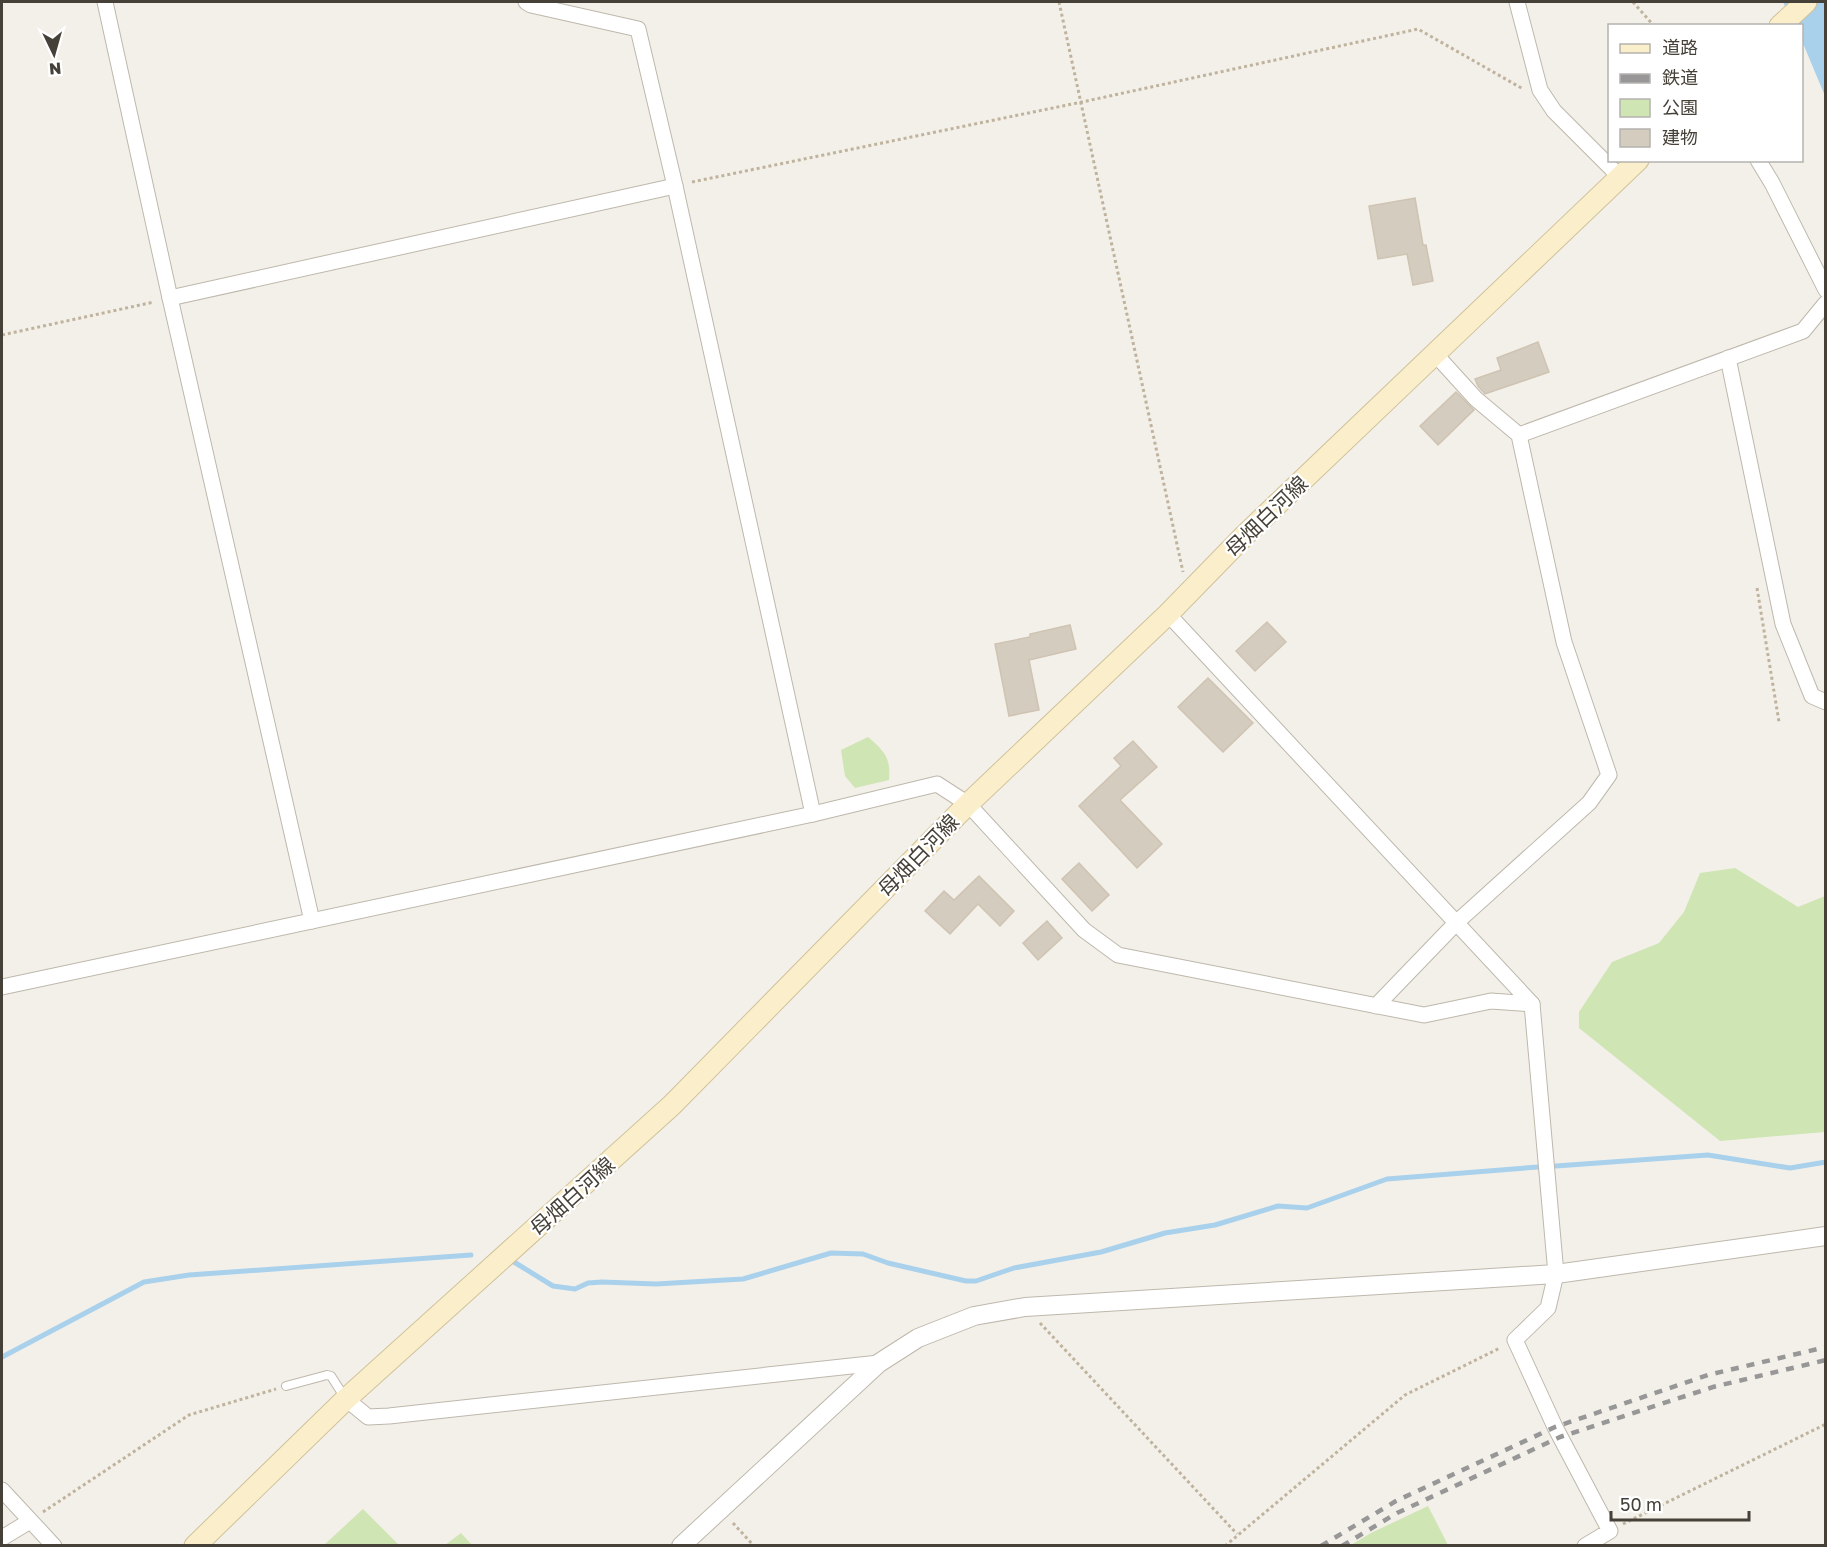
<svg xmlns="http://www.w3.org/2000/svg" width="1827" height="1547" font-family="'Golos Text','Noto Sans JP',sans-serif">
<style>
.green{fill:#cfe5b4}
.water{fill:#a9d1ec}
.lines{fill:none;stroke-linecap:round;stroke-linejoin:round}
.stream{stroke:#a9d1ec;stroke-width:5}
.building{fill:#d4ccbf;stroke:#cfc3b2;stroke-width:1.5}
.service-casing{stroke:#beb8ac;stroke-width:10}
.minor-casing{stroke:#beb8ac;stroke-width:17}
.tertiary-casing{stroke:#beb8ac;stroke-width:20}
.secondary-casing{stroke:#d0c29b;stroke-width:23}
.path{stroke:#bfb39e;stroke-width:3;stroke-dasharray:3 3;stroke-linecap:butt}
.service{stroke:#fff;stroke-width:8}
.minor{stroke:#fff;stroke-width:15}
.tertiary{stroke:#fff;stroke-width:18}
.secondary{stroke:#fbefcb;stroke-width:21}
.rail{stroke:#979797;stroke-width:4.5;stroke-dasharray:8 8;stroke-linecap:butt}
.labels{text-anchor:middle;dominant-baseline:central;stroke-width:4.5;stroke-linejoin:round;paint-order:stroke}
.street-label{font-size:21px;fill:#464138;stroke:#fff}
</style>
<rect width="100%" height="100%" fill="#f3f0e9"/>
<!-- green -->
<g class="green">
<path d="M868 737C884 751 891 757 889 780L855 788 845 776 841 750Z"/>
<polygon points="1735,868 1798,907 1825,896 1825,1132 1720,1141 1579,1028 1579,1012 1612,962 1659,943 1684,912 1700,873"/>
<polygon points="1428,1506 1448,1545 1351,1545 1371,1533"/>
<polygon points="363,1509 399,1545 324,1545"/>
<polygon points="461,1533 472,1545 445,1545"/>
</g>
<!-- water -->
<polygon class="water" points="1783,2 1825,2 1825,96 1802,41 1802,26 1794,25"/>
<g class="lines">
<!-- stream -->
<g class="stream">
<polyline points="1556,1166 1708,1155 1790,1168 1826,1162"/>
<polyline points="514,1262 553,1286 575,1289 588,1283 602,1282 656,1284 743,1279 831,1253 863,1254 888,1263 966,1281 976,1281 1014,1268 1101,1252 1165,1233 1215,1225 1278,1206 1307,1208 1387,1179 1538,1167"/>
<polyline points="2,1357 144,1282 189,1275 471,1255"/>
</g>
</g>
<!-- building -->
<g class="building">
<polygon points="1415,198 1423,245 1426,245 1433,281 1413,285 1407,254 1378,259 1369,206"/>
<polygon points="1538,342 1549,372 1485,394 1478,386 1475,379 1501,370 1497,358"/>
<polygon points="1456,392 1474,410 1438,445 1420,426"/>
<polygon points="1267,622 1286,642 1255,671 1236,651"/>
<polygon points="1070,625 1076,649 1029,660 1039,710 1009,716 995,644 1030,637 1030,634"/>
<polygon points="1208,678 1253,723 1223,752 1178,707"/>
<polygon points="1133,741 1157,767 1120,800 1162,844 1137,868 1079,806 1121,766 1114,758"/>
<polygon points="1079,863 1109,895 1092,911 1062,879"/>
<polygon points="979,876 1014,911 1000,926 978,904 950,934 925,911 944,891 954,900"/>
<polygon points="1047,921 1062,938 1038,960 1023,943"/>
</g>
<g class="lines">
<defs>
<polyline id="service" points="286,1386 327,1375 331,1376 345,1398"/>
<g id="minor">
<polyline points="105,2 170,298 312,921"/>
<polyline points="526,2 531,5 638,29 675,186 813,814"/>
<polyline points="1517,2 1540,90 1554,111 1620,177"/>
<polyline points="1758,160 1772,183 1826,290"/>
<polyline points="170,298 675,186"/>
<polyline points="1728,358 1783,624 1812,696 1826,702"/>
<polyline points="1519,435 1803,331 1826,303"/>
<polyline points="1168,614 1532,1004 1556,1274 1548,1308 1515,1340 1555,1427 1610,1531 1585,1546"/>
<polyline points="2,987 813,814 937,784 968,804 1084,930 1118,955 1424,1015 1491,1001 1532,1004"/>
<polyline points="1376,1006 1457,922 1589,803 1609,775 1564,642 1519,435 1476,399 1436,355"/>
<polyline points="346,1399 368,1417 389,1416 879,1363"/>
<polyline points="2,1490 54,1546"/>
<polyline points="2,1538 30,1521"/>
</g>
<polyline id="tertiary" points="681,1546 879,1363 918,1338 974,1316 1025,1307 1556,1274 1826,1236"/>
<g id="secondary">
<polyline points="1780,26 1806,2"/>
<polyline points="195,1546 346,1399 672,1105 968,804 1168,614 1245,535 1638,160"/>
</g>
</defs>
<!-- service casing -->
<use href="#service" class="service-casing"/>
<!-- minor casing -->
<use href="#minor" class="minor-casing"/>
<!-- tertiary casing -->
<use href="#tertiary" class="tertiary-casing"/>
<!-- secondary casing -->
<use href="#secondary" class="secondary-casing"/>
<!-- path -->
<g class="path">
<polyline points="1059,2 1183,572"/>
<polyline points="1633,2 1654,26"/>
<polyline points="692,182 1082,102 1418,29 1523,89"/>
<polyline points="2,335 154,302"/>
<polyline points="1757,588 1779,722"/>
<polyline points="1040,1323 1237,1534"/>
<polyline points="43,1512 189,1415 276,1389"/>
<polyline points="733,1523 754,1546"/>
<polyline points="1623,1524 1826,1424"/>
<polyline points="1225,1546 1405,1395 1500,1348"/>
</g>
<!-- service -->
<use href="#service" class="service"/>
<!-- minor -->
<use href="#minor" class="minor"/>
<!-- tertiary -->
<use href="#tertiary" class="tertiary"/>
<!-- secondary -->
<use href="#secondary" class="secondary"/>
<!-- rail -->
<g class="rail">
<polyline points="1321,1546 1396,1501 1555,1427 1708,1375 1826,1347"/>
<polyline points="1342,1546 1397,1513 1560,1437 1713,1387 1826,1360"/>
</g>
</g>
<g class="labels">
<!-- street labels -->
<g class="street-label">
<text transform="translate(1266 516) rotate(-44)">母畑白河線</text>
<text transform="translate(918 855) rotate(-46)">母畑白河線</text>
<text transform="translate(572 1196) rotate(-42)">母畑白河線</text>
</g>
</g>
<!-- border -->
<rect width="1827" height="1547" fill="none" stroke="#464138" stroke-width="6"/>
<!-- legend -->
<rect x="1608" y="24" width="195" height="138" fill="#ffffff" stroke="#b5b3af" stroke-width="1.5"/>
<rect x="1620" y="44" width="30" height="9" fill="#fbefcb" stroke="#b5b3af" stroke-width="1.5"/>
<text x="1662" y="54" font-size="18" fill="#464138">道路</text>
<rect x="1620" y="74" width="30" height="9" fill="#979797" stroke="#b5b3af" stroke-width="1.5"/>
<text x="1662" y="84" font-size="18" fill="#464138">鉄道</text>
<rect x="1620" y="99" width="30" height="18" fill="#cfe5b4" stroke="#b5b3af" stroke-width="1.5"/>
<text x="1662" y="114" font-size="18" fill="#464138">公園</text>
<rect x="1620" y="129" width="30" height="18" fill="#d4ccbf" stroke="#b5b3af" stroke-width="1.5"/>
<text x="1662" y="144" font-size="18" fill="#464138">建物</text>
<!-- north arrow -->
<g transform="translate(54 54) rotate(175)" stroke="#ffffff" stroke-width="4.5" paint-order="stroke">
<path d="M0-4.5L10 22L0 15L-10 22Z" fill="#464138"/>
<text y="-9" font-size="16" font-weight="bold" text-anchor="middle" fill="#464138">N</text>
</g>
<!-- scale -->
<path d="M1611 1511v9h138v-9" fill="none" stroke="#464138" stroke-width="3"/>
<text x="1620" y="1511" font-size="18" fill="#464138" stroke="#ffffff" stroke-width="4.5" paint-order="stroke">50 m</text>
</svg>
